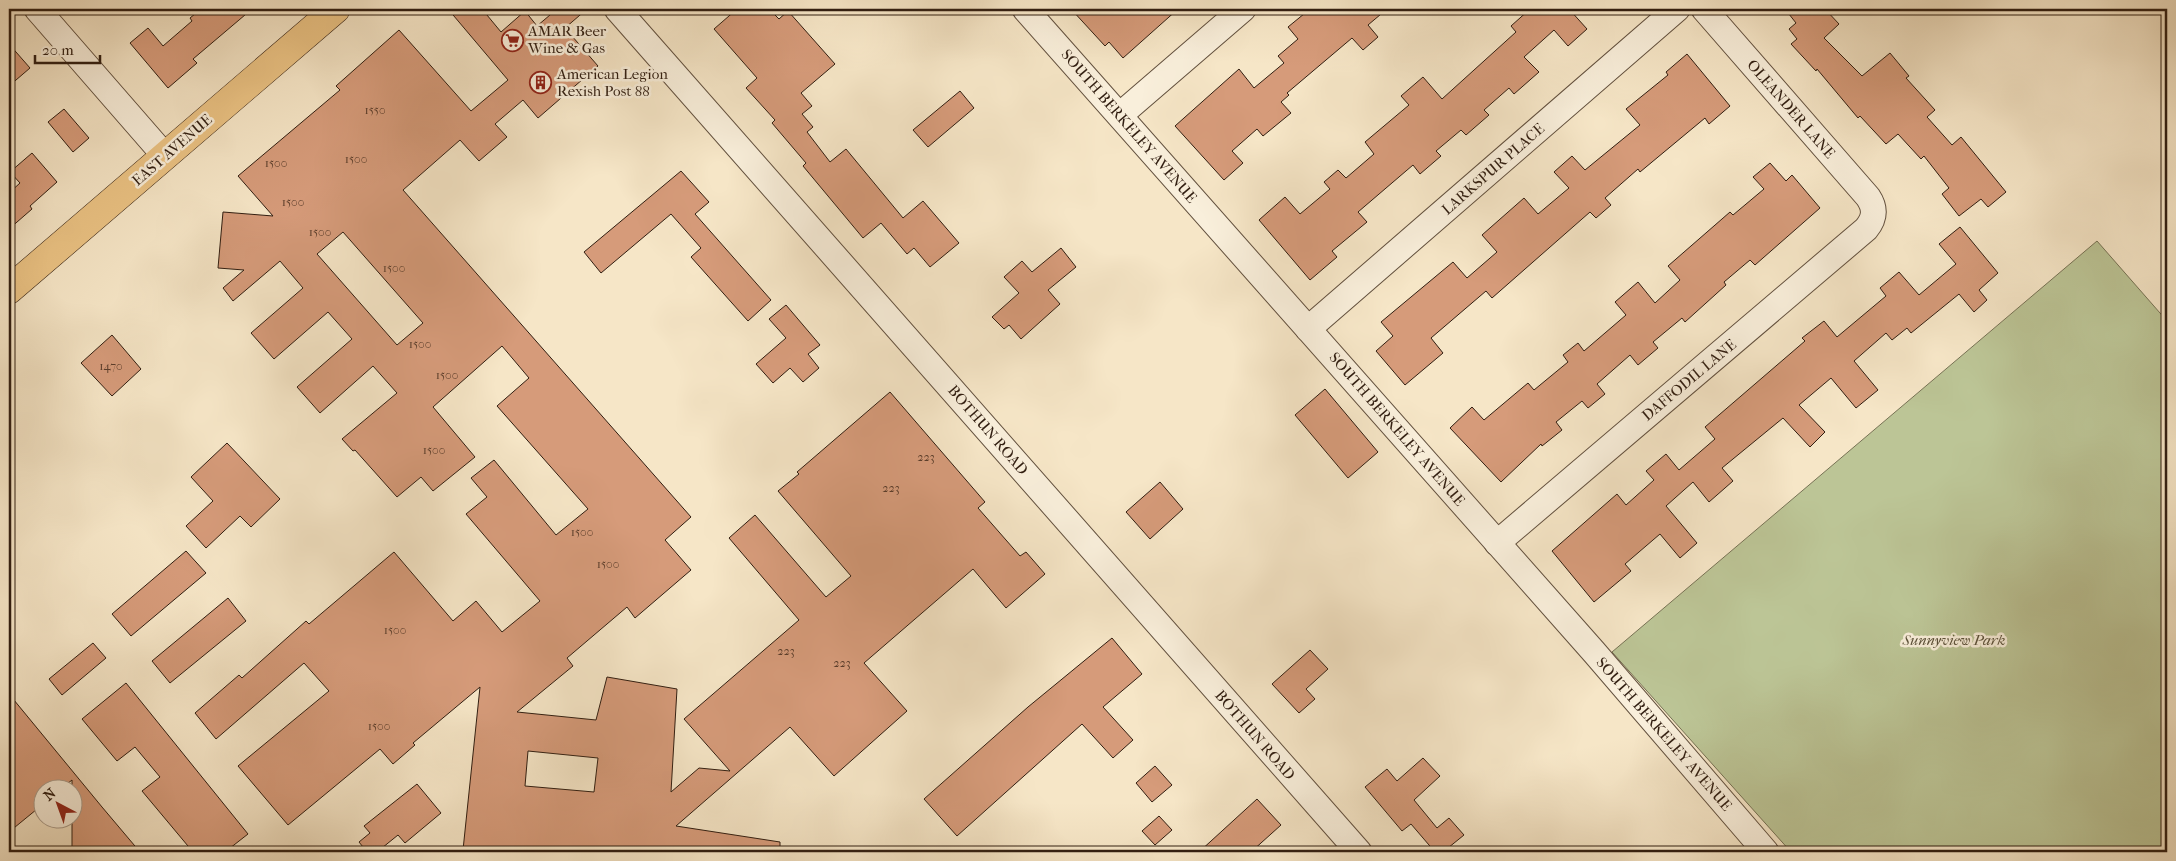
<svg xmlns="http://www.w3.org/2000/svg" width="2176" height="861" font-family="'IM FELL French Canon',serif">
<style>
.green{fill:#bcc596;stroke:#767254}
.building{fill:#d69b7a;stroke:#311e11;fill-rule:evenodd}
.lines{fill:none;stroke-linecap:round;stroke-linejoin:round}
.minor-casing{stroke:#62503e;stroke-width:27}
.major-casing{stroke:#311e11;stroke-width:29}
.minor{stroke:#f9efdb;stroke-width:25}
.major{stroke:#ebc384;stroke-width:28}
.labels{text-anchor:middle;dominant-baseline:central;stroke-width:5;stroke-linejoin:round;paint-order:stroke}
.number-label{font-size:12px;fill:#5a3d2b}
.poi-label{font-size:15px;fill:#311e11;stroke:#f9efdb;text-anchor:start}
.street-label{font-size:15px;fill:#311e11;stroke:#f9efdb}
.park-label{font-size:15px;font-style:italic;fill:#5b5039;stroke:#f9efdb}
</style>
<rect width="100%" height="100%" fill="#f6e6c7"/>
<filter id="stains"><feTurbulence type="fractalNoise" baseFrequency=".004" numOctaves="4"/><feColorMatrix values="0 0 0 0 .2 0 0 0 0 .09 0 0 0 0 .02 0 0 0 .5 -.17"/></filter>
<radialGradient id="worn" r=".72"><stop offset=".6" stop-color="#630" stop-opacity="0"/><stop offset="1" stop-color="#630" stop-opacity=".3"/></radialGradient>
<!-- green -->
<polygon class="green" points="2097,241 2167,321 2167,852 1791,852 1612,652"/>
<!-- building -->
<g class="building">
<polygon points="201,9 252,9 193,59 197,63 168,88 130,43 148,28 163,46 192,21 190,18"/>
<path d="M448 9H482L501 32 525 11 537 26 557 9H587L565 28 598 66 538 118 523 100 495 124 507 137 479 161 460 140 403 190 691 517 665 540 691 570 635 618 627 607 567 658 573 666 517 712 596 720 607 677 677 689 671 792 699 768 730 771 684 719 799 620 729 538 755 515 826 597 851 576 778 491 799 474 797 472 890 392 985 502 978 508 1020 556 1026 552 1045 574 1006 608 973 569 864 663 907 711 834 776 790 727 676 826 780 842V852L463 850 480 687 413 743 415 745 393 764 380 749 288 825 238 766 329 691 304 663 216 739 195 713 239 675 242 678 306 621 309 624 394 552 453 621 476 601 502 632 540 601 466 514 487 497 471 478 494 460 556 535 588 509 497 406 529 378 502 346 433 407 475 457 433 491 421 477 397 497 355 450 353 451 342 439 397 393 373 366 320 413 297 387 352 339 328 312 274 359 251 333 303 288 280 261 233 301 223 288 244 270 218 268 223 212 273 216 238 176 340 90 336 86 399 30 471 111 508 80ZM343 232 423 323 397 345 317 254ZM528 751 598 758 594 792 525 786Z"/>
<polygon points="737,9 769,9 779,19 788,11 835,64 801,93 812,106 802,114 813,127 807,132 830,162 846,149 903,218 923,201 959,243 930,267 914,248 907,254 881,223 863,238 803,166 806,163 772,123 775,120 746,88 757,78 714,29"/>
<polygon points="1071,9 1178,9 1123,58 1109,42 1105,46"/>
<polygon points="1310,9 1387,9 1368,25 1378,37 1363,50 1352,38 1287,93 1289,95 1281,102 1291,113 1263,136 1257,129 1232,151 1243,163 1224,180 1175,126 1239,69 1254,88 1284,63 1278,56 1298,39 1288,27"/>
<polygon points="1530,9 1569,9 1587,29 1568,46 1554,30 1524,57 1539,72 1514,94 1509,88 1484,110 1489,115 1466,135 1461,130 1436,151 1441,156 1420,174 1413,165 1358,212 1367,222 1332,251 1337,257 1310,280 1259,220 1285,197 1300,214 1330,189 1324,182 1338,170 1346,178 1374,154 1365,142 1409,105 1401,96 1423,77 1442,99 1516,32 1511,26"/>
<polygon points="1785,9 1825,9 1839,24 1824,38 1862,76 1890,53 1909,76 1906,78 1935,110 1927,117 1952,145 1961,137 2006,192 1988,207 1981,199 1959,216 1942,194 1949,188 1924,156 1921,159 1898,134 1886,144 1860,116 1858,118 1817,69 1816,71 1791,44 1797,39 1789,29 1796,23"/>
<polygon points="9,44 30,68 9,86"/>
<polygon points="1687,54 1730,106 1709,124 1705,118 1640,172 1638,169 1605,198 1611,205 1596,218 1590,212 1492,298 1486,291 1431,338 1443,353 1405,385 1376,351 1393,336 1381,322 1453,262 1467,278 1497,252 1482,235 1524,198 1538,214 1569,188 1554,172 1572,156 1585,170 1640,125 1626,109 1668,75 1666,72"/>
<polygon points="960,91 974,108 928,147 913,130"/>
<polygon points="64,109 89,138 73,152 48,122"/>
<polygon points="32,153 57,182 30,206 32,209 9,229 9,193 20,183 10,172"/>
<polygon points="1770,163 1786,181 1792,175 1820,208 1755,265 1750,260 1724,282 1726,285 1685,322 1682,318 1653,342 1658,348 1638,365 1630,355 1597,384 1605,394 1588,408 1582,401 1556,422 1562,430 1542,446 1541,444 1501,482 1450,428 1472,407 1484,420 1528,383 1534,390 1568,362 1563,355 1578,343 1584,351 1626,315 1615,302 1638,282 1655,303 1680,280 1668,266 1730,212 1733,215 1764,189 1753,177"/>
<polygon points="681,171 709,202 695,214 771,300 748,321 691,257 701,248 671,214 601,273 584,252"/>
<polygon points="1960,227 1998,273 1979,290 1987,300 1974,312 1959,294 1911,333 1907,328 1892,340 1886,333 1854,361 1878,390 1856,408 1831,378 1799,405 1825,432 1810,447 1783,418 1722,468 1733,481 1709,502 1693,482 1666,506 1697,543 1680,558 1660,534 1625,564 1631,571 1594,602 1552,551 1617,494 1626,505 1654,480 1646,471 1666,454 1679,470 1715,439 1705,427 1805,341 1802,338 1824,321 1837,337 1886,296 1880,288 1899,272 1919,295 1956,264 1939,244"/>
<polygon points="1061,248 1076,267 1048,290 1060,304 1021,339 1009,325 1004,329 992,317 1019,293 1004,277 1022,261 1032,272"/>
<polygon points="786,305 820,345 808,354 819,368 803,382 790,368 773,383 756,364 786,338 769,319"/>
<polygon points="112,335 141,369 112,396 81,363"/>
<polygon points="1325,389 1378,452 1348,478 1295,415"/>
<polygon points="227,443 280,499 251,527 240,516 206,548 186,526 213,501 191,477"/>
<polygon points="1160,482 1183,509 1150,539 1126,512"/>
<polygon points="186,551 206,573 131,636 112,614"/>
<polygon points="228,598 246,621 170,683 152,661"/>
<polygon points="1112,638 1142,674 1103,707 1133,740 1113,758 1082,724 957,836 924,799 1028,707"/>
<polygon points="93,643 106,658 62,695 49,679"/>
<polygon points="1310,650 1328,669 1306,689 1315,699 1299,713 1272,684"/>
<polygon points="126,683 248,834 225,852 193,852 142,791 160,777 135,747 117,761 82,719"/>
<polygon points="9,694 102,807 140,852 72,852 72,780 62,788 42,788 42,805 9,832"/>
<polygon points="1423,758 1440,776 1414,800 1437,828 1449,818 1464,835 1443,852 1435,852 1411,824 1402,831 1365,787 1387,769 1397,781"/>
<polygon points="1155,766 1172,785 1152,802 1136,783"/>
<polygon points="417,784 441,813 405,843 398,835 377,852 367,852 359,842 370,833 364,826"/>
<polygon points="1257,799 1281,825 1251,852 1199,852"/>
<polygon points="1159,816 1172,830 1155,845 1142,831"/>
</g>
<g class="lines">
<defs>
<g id="minor">
<polyline points="37,9 165,156"/>
<polyline points="617,9 1359,852"/>
<polyline points="1025,9 1594,652 1766,852"/>
<polyline points="1120,115 1243,9"/>
<polyline points="1308,329 1677,9"/>
<path d="M1497 543 1866 229C1875 218 1876 209 1868 197L1704 9"/>
</g>
<polyline id="major" points="9,290 336,9"/>
</defs>
<!-- minor casing -->
<use href="#minor" class="minor-casing"/>
<!-- major casing -->
<use href="#major" class="major-casing"/>
<!-- minor -->
<use href="#minor" class="minor"/>
<!-- major -->
<use href="#major" class="major"/>
</g>
<!-- icons -->
<defs>
<symbol id="supermarket-ring" viewBox="-11 -11 22 22"><circle r="9.5" fill="#f9efdb" stroke="#8f2418" stroke-width="1.5"/><path d="M-6-5.5h2.5l.6 2H6L4.5 2H-2.5L-4.4-4H-6ZM-1.5 3.2a1.3 1.3 0 1 0 .1 0ZM3 3.2a1.3 1.3 0 1 0 .1 0Z" fill="#8f2418"/></symbol>
<symbol id="building-ring" viewBox="-11 -11 22 22"><circle r="9.5" fill="#f9efdb" stroke="#8f2418" stroke-width="1.5"/><path d="M-4-6H4V6H1V3H-1V6H-4ZM-2.5-4.3h1.7v1.8h-1.7ZM.8-4.3h1.7v1.8H.8ZM-2.5-1h1.7V.8h-1.7ZM.8-1h1.7V.8H.8Z" fill="#8f2418"/></symbol>
</defs>
<g fill-rule="evenodd">
<use href="#supermarket-ring" x="500" y="28" width="25" height="25"/>
<use href="#building-ring" x="528" y="70" width="25" height="25"/>
</g>
<g class="labels">
<!-- number labels -->
<g class="number-label">
<text x="375" y="110">1550</text>
<text x="356" y="159">1500</text>
<text x="276" y="163">1500</text>
<text x="293" y="202">1500</text>
<text x="320" y="232">1500</text>
<text x="394" y="268">1500</text>
<text x="420" y="344">1500</text>
<text x="111" y="366">1470</text>
<text x="447" y="375">1500</text>
<text x="434" y="450">1500</text>
<text x="926" y="457">223</text>
<text x="891" y="488">223</text>
<text x="582" y="532">1500</text>
<text x="608" y="564">1500</text>
<text x="395" y="630">1500</text>
<text x="786" y="651">223</text>
<text x="842" y="663">223</text>
<text x="379" y="726">1500</text>
</g>
<!-- poi labels -->
<g class="poi-label">
<text x="528" y="31">AMAR Beer<tspan x="528" dy="17">Wine &amp; Gas</tspan></text>
<text x="557" y="74">American Legion<tspan x="557" dy="17">Rexish Post 88</tspan></text>
</g>
<!-- street labels -->
<g class="street-label">
<text transform="translate(1791 109) rotate(49)">OLEANDER LANE</text>
<text transform="translate(1129 126) rotate(49)">SOUTH BERKELEY AVENUE</text>
<text transform="translate(172 150) rotate(-41)">EAST AVENUE</text>
<text transform="translate(1493 169) rotate(-41)">LARKSPUR PLACE</text>
<text transform="translate(1689 380) rotate(-40)">DAFFODIL LANE</text>
<text transform="translate(1397 429) rotate(49)">SOUTH BERKELEY AVENUE</text>
<text transform="translate(988 430) rotate(49)">BOTHUN ROAD</text>
<text transform="translate(1664 734) rotate(49)">SOUTH BERKELEY AVENUE</text>
<text transform="translate(1255 735) rotate(49)">BOTHUN ROAD</text>
</g>
<!-- park labels -->
<g class="park-label">
<text x="1954" y="640">Sunnyview Park</text>
</g>
</g>
<!-- margin -->
<rect width="2176" height="861" fill="none" stroke="#f6e6c7" stroke-width="30"/>
<rect x="10" y="10" width="2156" height="841" fill="none" stroke="#311e11" stroke-width="2.5"/>
<rect x="15" y="15" width="2146" height="831" fill="none" stroke="#311e11"/>
<!-- north arrow -->
<g transform="translate(58 804) rotate(319)"><circle r="24" fill="#f9efdb" stroke="#a99b8a"/>
<path d="M0-4L9 19L0 12L-9 19Z" fill="#8f2418"/>
<text y="-8" font-size="14" font-weight="bold" text-anchor="middle" fill="#311e11">N</text>
</g>
<!-- scale -->
<path d="M35 55v8h65v-8" fill="none" stroke="#311e11" stroke-width="2.5"/>
<text x="42" y="55" font-size="15" fill="#311e11" stroke="#f9efdb" stroke-width="4" paint-order="stroke">20 m</text>
<rect width="100%" height="100%" filter="url(#stains)"/>
<rect width="100%" height="100%" fill="url(#worn)"/>
</svg>
